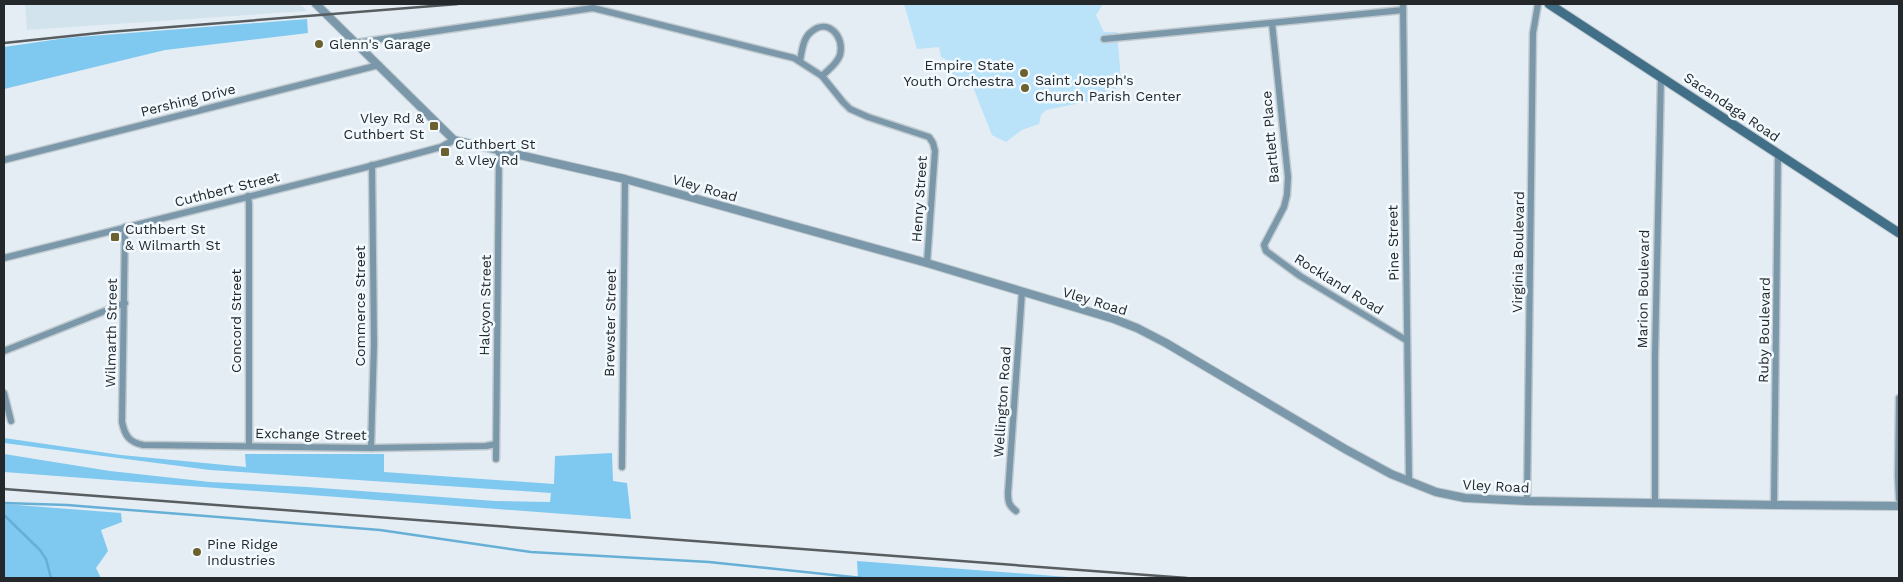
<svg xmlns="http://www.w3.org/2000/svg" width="1903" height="582" font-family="'Work Sans',sans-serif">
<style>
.built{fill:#d2e3ed}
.green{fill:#bae2f9}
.forest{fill:#7fc8f0}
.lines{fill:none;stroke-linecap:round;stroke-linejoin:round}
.stream{stroke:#66afd6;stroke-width:2.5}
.minor-casing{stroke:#c1cacf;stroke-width:9}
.tertiary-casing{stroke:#c1cacf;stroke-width:10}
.secondary-casing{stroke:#c1cacf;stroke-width:11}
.minor{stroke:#7a98a9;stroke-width:6}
.tertiary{stroke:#7a98a9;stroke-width:8}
.secondary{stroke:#426f88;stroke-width:9}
.rail{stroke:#575d60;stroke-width:2.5}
.poi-dot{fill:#6b622f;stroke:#f2faff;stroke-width:2}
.labels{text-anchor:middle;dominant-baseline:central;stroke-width:5;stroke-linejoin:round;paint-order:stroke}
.poi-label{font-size:14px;fill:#24282a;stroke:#f2faff;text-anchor:start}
.street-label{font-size:14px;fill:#24282a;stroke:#f2faff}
</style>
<rect width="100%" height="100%" fill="#e4edf3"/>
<!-- built -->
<polygon class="built" points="25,4 300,4 307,11 27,30"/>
<!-- green -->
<polygon class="green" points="904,4 1103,4 1096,15 1104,32 1117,32 1121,80 1111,97 1046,110 1041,115 1039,124 1022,130 1006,142 992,135 973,87 955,82 949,61 941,57 939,47 917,49"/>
<!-- forest -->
<g class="forest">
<polygon points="307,19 308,33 165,50 4,89 4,47 66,38"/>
<polygon points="4,438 121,455 246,467 245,454 384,454 384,472 554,484 555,456 612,453 613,481 627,483 631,519 4,472 4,454 110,471 210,482 307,487 495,501 550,502 551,493 210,470 4,443"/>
<polygon points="4,504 121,513 122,522 101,530 108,551 96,568 101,578 4,578"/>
<polygon points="857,561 1081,578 858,578"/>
</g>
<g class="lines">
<!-- stream -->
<g class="stream">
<polyline points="4,503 67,505 380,530 531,552 709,562 862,578"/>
<polyline points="4,515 40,550 46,559 51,578"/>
</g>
<defs>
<g id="minor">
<polyline points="1403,4 1409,482"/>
<polyline points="1272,23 1288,177 1287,195 1284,207 1264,245 1266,251 1300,276 1406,340"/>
<polyline points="1104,39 1403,10"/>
<polyline points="355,43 593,8 794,58 822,76 843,102 850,109 868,117 929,137 933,143 935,151 927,263"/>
<path d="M800 61C802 51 803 38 811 32 828 17 845 37 840 55 837 64 829 69 822 76"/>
<polyline points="4,160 379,65"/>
<polyline points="248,196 249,204 249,446"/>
<path d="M125 227 122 422C125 436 129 442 143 445L371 448 486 446 496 444"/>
<polyline points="4,258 363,168 441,147 454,140"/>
<polyline points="4,351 125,303"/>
<polyline points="4,393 11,421"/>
<polyline points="1899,398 1898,476 1899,499"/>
<polyline points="371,448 374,344 372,165"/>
<polyline points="496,459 499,151"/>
<polyline points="622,467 625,179"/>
<polyline points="1527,501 1533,33 1538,4"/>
<polyline points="1655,503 1655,357 1661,76"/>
<polyline points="1774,505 1778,154"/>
<path d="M1016 511C1009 506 1008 502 1008 493L1022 292"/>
</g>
<polyline id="tertiary" points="316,4 454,140 625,179 927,263 1114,319 1137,328 1166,343 1345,449 1391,474 1436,492 1465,498 1527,501 1774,505 1899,506"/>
<polyline id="secondary" points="1549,4 1899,233"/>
</defs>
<!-- minor casing -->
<use href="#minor" class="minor-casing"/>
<!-- tertiary casing -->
<use href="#tertiary" class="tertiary-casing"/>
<!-- secondary casing -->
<use href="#secondary" class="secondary-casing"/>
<!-- minor -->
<use href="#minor" class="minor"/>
<!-- tertiary -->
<use href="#tertiary" class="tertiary"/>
<!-- secondary -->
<use href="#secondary" class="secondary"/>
<!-- rail -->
<g class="rail">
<polyline points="4,43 108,32 458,4"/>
<polyline points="4,489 1187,578"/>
</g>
</g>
<!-- markers -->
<g class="poi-dot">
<circle cx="319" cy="44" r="5"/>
<circle cx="1024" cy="73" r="5"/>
<circle cx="1025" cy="88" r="5"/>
<rect x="429" y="121" width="10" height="10" rx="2.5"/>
<rect x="440" y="147" width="10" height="10" rx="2.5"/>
<rect x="110" y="232" width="10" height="10" rx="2.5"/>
<circle cx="197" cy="552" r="5"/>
</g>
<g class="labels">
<!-- poi labels -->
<g class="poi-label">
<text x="329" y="44">Glenn's Garage</text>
<text x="1014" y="65" text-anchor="end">Empire State<tspan x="1014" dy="16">Youth Orchestra</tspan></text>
<text x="1035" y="80">Saint Joseph's<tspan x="1035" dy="16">Church Parish Center</tspan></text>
<text x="424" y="118" text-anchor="end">Vley Rd &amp;<tspan x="424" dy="16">Cuthbert St</tspan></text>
<text x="455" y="144">Cuthbert St<tspan x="455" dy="16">&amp; Vley Rd</tspan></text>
<text x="125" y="229">Cuthbert St<tspan x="125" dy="16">&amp; Wilmarth St</tspan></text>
<text x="207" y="544">Pine Ridge<tspan x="207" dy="16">Industries</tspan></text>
</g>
<!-- street labels -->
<g class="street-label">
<text transform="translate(188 100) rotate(-14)">Pershing Drive</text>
<text transform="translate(1732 107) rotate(34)">Sacandaga Road</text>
<text transform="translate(1270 137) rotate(-95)">Bartlett Place</text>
<text transform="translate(705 188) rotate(16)">Vley Road</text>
<text transform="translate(227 189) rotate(-14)">Cuthbert Street</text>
<text transform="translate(919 199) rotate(-86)">Henry Street</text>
<text transform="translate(1393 243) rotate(-91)">Pine Street</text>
<text transform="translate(1518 252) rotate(-89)">Virginia Boulevard</text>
<text transform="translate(1339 284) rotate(32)">Rockland Road</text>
<text transform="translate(1643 289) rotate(-89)">Marion Boulevard</text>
<text transform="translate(1095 301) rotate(17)">Vley Road</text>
<text transform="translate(485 305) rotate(-89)">Halcyon Street</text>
<text transform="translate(360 306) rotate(-90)">Commerce Street</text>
<text transform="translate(236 321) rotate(-90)">Concord Street</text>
<text transform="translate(610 323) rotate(-89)">Brewster Street</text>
<text transform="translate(1764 330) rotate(-89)">Ruby Boulevard</text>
<text transform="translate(111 333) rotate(-89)">Wilmarth Street</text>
<text transform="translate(1002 402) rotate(-86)">Wellington Road</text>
<text transform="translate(311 434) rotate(1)">Exchange Street</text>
<text transform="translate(1496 486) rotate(3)">Vley Road</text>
</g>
</g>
<!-- border -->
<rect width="1903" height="582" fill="none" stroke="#24282a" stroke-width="10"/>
</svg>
